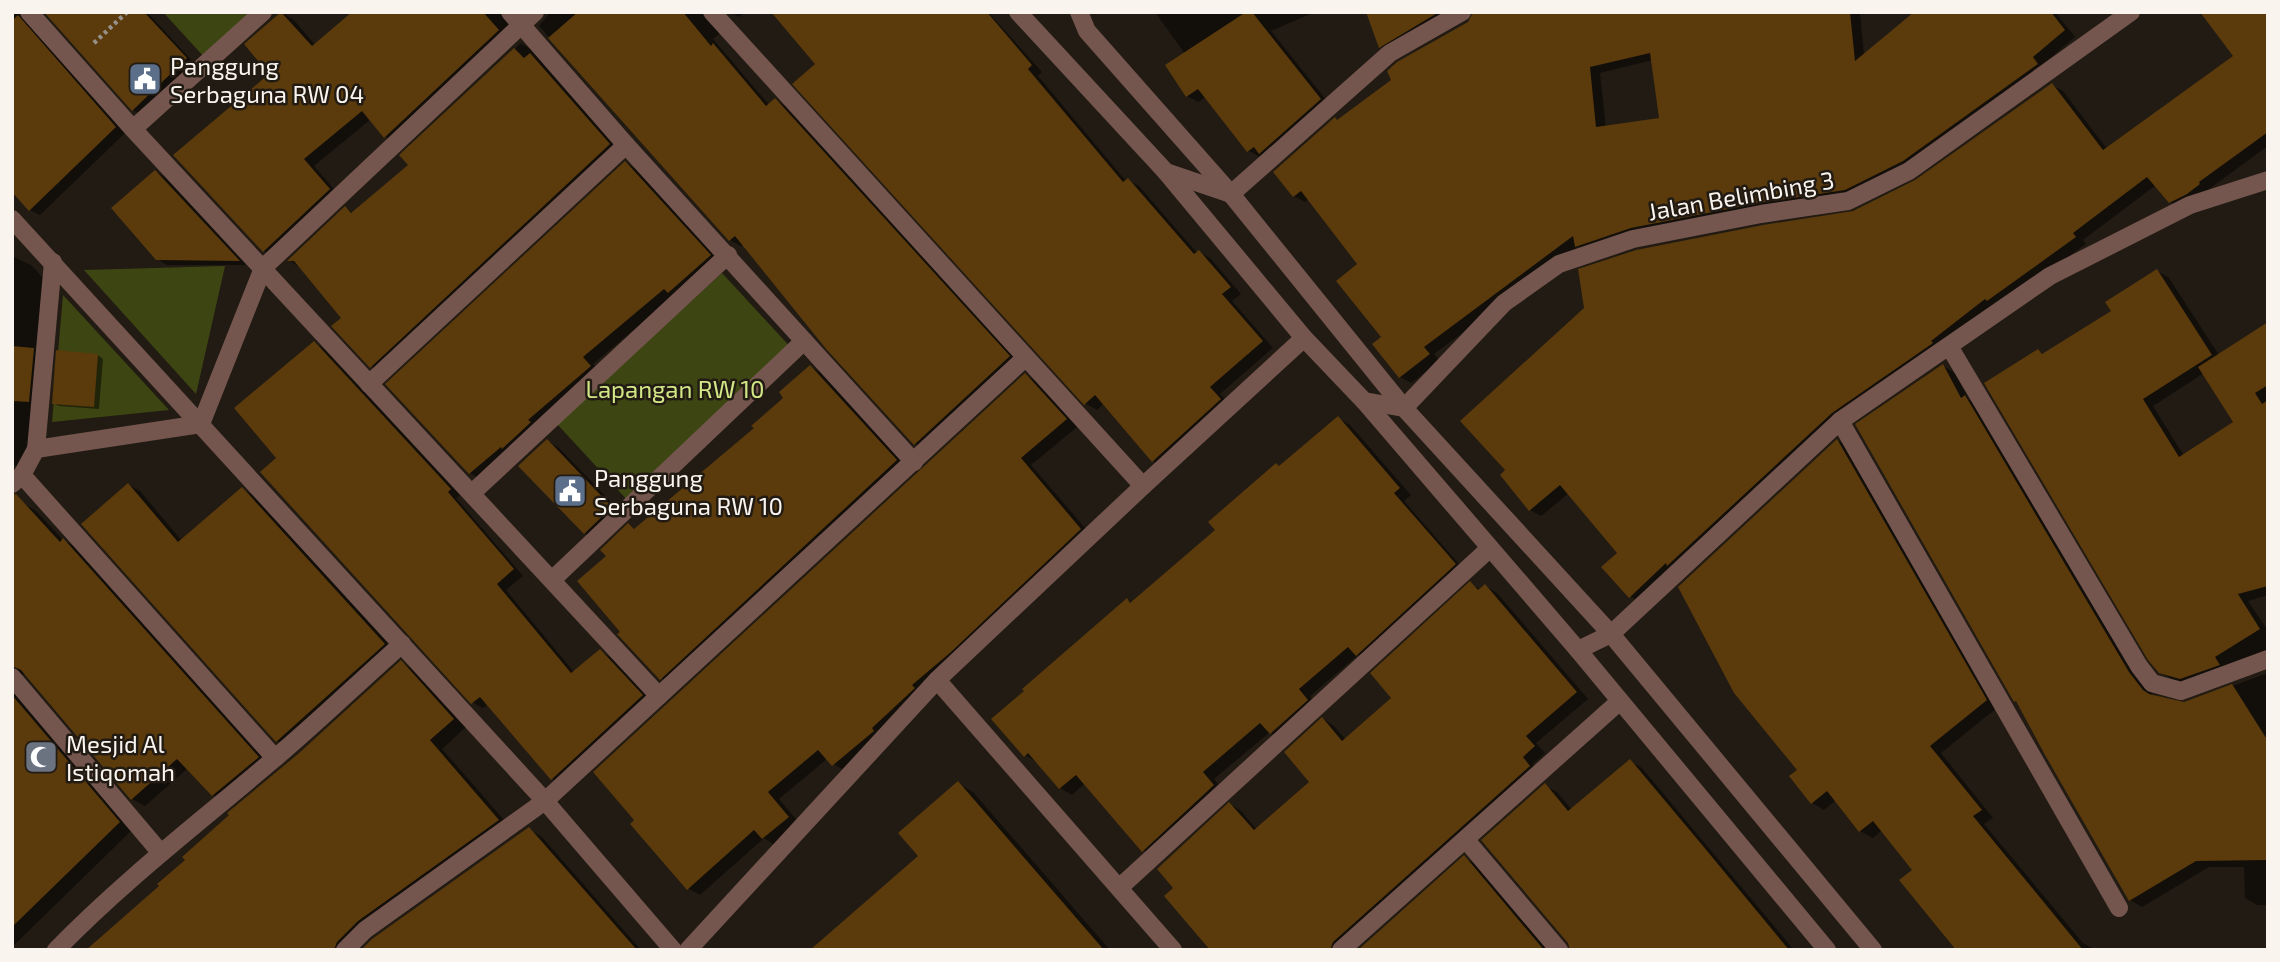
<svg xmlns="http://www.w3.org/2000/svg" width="2280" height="962" font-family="'Exo 2',sans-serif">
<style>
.green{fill:#3d4612}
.shadow{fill:#0007;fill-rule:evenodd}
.building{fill:#5b3a0c;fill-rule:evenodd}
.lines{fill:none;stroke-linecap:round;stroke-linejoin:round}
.path{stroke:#969089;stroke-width:4.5;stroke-dasharray:3.5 3.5;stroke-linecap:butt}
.minor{stroke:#74564e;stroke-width:18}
.labels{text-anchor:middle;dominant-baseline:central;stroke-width:5;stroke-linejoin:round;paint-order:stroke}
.poi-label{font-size:24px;fill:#f9f4ee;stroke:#221b13;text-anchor:start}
.street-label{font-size:24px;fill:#f9f4ee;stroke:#221b13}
.park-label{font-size:24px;fill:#d3e787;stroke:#221b13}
</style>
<rect width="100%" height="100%" fill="#221b13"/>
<!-- green -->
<g class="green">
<polygon points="163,12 255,12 205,58"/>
<polygon points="225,266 196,394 84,270"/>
<polygon points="722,273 794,351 630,503 557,424"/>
<polygon points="63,295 169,410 52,422"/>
</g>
<!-- shadow -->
<g class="shadow">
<polygon points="12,12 30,12 28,14 31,27 125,133 40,215 30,210 12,189"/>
<polygon points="47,12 147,12 196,65 144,116 133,110"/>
<polygon points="354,12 512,12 516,31 397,143 386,137 371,119 314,166 340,196 275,257 264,251 175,155 271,74 247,45 283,13 294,20 315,45"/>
<polygon points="547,12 715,12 720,33 713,39 769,105 775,100 786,107 1020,364 926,450 915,444 744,244 741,246 730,240 539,26 548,15"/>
<polygon points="731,12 745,12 739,17"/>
<polygon points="773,12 988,12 1042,72 1038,76 1126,181 1128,180 1139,186 1197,253 1199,252 1210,258 1241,294 1232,301 1273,348 1220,394 1231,406 1164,467 1153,461 1104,403 1097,410 1085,403 818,65"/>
<polygon points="1155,12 1315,12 1271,31 1331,106 1260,157 1249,151 1206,97 1198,102 1187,96 1185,54"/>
<polygon points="1368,12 1460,12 1391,53 1380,46"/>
<path d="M1475 12H1860L1864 55 1917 12H2055L2075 37 2043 64 2048 71 1857 196 1588 252 1578 247 1434 354 1440 361 1411 383 1400 377 1384 337 1360 264 1309 199 1305 202 1294 196 1338 121 1469 23ZM1653 60 1661 120 1606 128 1600 73Z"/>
<polygon points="2268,12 2268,146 2209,189 2210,191 2181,208 2170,202 2156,185 2083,240 2086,244 1844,418 1641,603 1630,596 1619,553 1569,493 1541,516 1530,510 1853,213 1916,182 2052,85 2063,91 2107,149 2235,57"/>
<polygon points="521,43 532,50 620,151 382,373 371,366 344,318 299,267 290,261 345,208 353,213 410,166 402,156"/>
<polygon points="626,163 637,170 721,263 675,295 593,364 602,373 482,480 470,473"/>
<polygon points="156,172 165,177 246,265 167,265 157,259"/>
<polygon points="12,256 31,265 48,283 28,468 12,465"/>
<path d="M2157 271 2169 278 2219 355 2268 324V399L2266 400 2268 403V595L2248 601 2268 631V657L2193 685 2172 679 2160 672 2038 351 2044 354 2113 311ZM2204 373 2236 423 2184 456 2153 406Z"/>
<polygon points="314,343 324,349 460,495 456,498 523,576 506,590 574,672 600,651 610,657 652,702 562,784 552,779 488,704 483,708 472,702 279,458"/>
<polygon points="98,355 103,359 99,409 59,406 53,403"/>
<polygon points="1943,366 1955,373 1969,400 1977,404 2141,681 2153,695 2185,703 2268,673 2268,905 2257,905 2245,898 2244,867 2209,867 2142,907 2130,900 2019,703 2015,701"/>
<polygon points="810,367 823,374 909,468 673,686 661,678 623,632 608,556 629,525 636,530 756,428 786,398"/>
<polygon points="1025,375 1037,382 1077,427 1031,465 1092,536 845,771 834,764 828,758 779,799 800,824 775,845 764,838 700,895 688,888"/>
<polygon points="1338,418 1350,425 1411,495 1404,501 1466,572 1369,661 1358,655 1310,696 1318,707 1283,740 1270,732 1214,779 1225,793 1155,857 1143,850 1085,783 1072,795 1060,788 1037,762 1025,755 1127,600 1132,603 1217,530 1280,467"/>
<polygon points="547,441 559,448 623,514 597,539 585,533"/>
<polygon points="1838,441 1850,448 1998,707 1941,753 1993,818 1984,824 2083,943 2096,950 1954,950 1957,948 1914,870 1882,830 1873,838 1860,831 1836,800 1824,810 1812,803 1799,771"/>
<polygon points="129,485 140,491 182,541 242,489 254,496 396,651 289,747 277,741"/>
<polygon points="23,503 36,511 63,540 77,548 271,765 226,803 213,795 188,768 145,806 132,799 26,674 19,675 132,830 12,947 12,512"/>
<polygon points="1471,584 1481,590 1485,586 1497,593 1588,699 1536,743 1545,753 1533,764 1541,773 1344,950 1214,950 1176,888 1230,804 1241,811 1257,830 1312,782 1323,719 1334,726 1346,740 1394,698"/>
<polygon points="401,662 414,670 466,727 442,749 511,828 350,950 86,950 161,886 299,755"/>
<polygon points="1630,761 1642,768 1794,950 1571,950 1545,786 1557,792 1572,810"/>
<polygon points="958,783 973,792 1110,950 813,950 920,856"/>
<polygon points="529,829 542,837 641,950 364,950"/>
<polygon points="1464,858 1476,864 1548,950 1361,950"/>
</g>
<!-- building -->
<g class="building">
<polygon points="44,12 144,12 187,58 132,111"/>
<polygon points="281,12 312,46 352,12 483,12 499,30 384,138 362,111 304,159 330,189 263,252 173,155 269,74 244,44"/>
<polygon points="578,12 683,12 711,46 713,43 766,106 775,98 1010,356 914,445 827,350 735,236 729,241 548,38"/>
<polygon points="771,12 987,12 1032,65 1028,69 1123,182 1128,178 1194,254 1199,250 1231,287 1222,294 1263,341 1210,387 1221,399 1152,462 1095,395 1084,405 792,84 815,64"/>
<polygon points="1246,12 1252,12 1321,99 1259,154 1254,147 1247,152 1198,89 1186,97 1165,65"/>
<polygon points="1366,12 1439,12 1379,48"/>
<path d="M1473 12H1850L1855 61 1914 12H2051L2065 30 2033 57 2038 64 1903 161 1845 190 1759 203 1631 228 1575 247 1573 236 1424 347 1430 354 1399 378 1372 344 1381 337 1336 281 1357 264 1301 191 1293 197 1273 172 1335 117 1337 120 1391 80 1387 71 1397 62 1468 22ZM1650 53 1659 118 1596 127 1590 67Z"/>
<polygon points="2200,12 2268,12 2268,132 2199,182 2200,184 2187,194 2169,203 2147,177 2073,233 2076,237 1987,301 1985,299 1931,341 1933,343 1832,413 1667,566 1666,563 1629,598 1601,567 1617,553 1560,485 1529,511 1500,475 1505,470 1460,421 1584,308 1578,269 1636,250 1763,225 1853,211 1915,180 2052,83 2103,150 2233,56"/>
<polygon points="18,15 116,127 29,211 12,192 12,21"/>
<polygon points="514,48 524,58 530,53 610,144 370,368 331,326 341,318 294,261 287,261 345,206 351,213 408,165 399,155"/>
<polygon points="625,161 711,255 668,293 664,289 583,357 591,366 528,420 531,422 502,449 501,447 469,474 385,384"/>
<polygon points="155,170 240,261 156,260 111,208"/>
<polygon points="2157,269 2212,355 2143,399 2179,457 2233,422 2198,367 2268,322 2268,385 2255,393 2262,404 2268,400 2268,586 2238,594 2260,629 2215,657 2220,665 2180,679 2159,673 2148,660 1984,383 2038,349 2042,354 2111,311 2105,302"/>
<polygon points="314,341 451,489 448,492 514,569 497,584 571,673 600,649 643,695 551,780 480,697 471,704 260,472 276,458 234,408"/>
<polygon points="12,346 34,348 29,402 12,401"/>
<polygon points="56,350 98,354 94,407 52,404"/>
<polygon points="1943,364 1961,398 1965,395 2129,672 2143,690 2149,694 2184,702 2232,684 2268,741 2268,860 2196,861 2129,901 2045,755 2016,701 2014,702 1855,424"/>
<polygon points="810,365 897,460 660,680 617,634 620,632 577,581 606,556 600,550 628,523 634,529 754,428 751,426 783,398 779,392"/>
<polygon points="1025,373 1067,419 1021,458 1081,529 951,652 912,685 915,688 872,728 874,731 832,766 818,750 768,792 789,817 762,839 754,830 687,890 630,824 634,820 593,772"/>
<polygon points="1338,416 1400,488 1394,493 1456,564 1356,656 1348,647 1299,689 1308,700 1270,734 1260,723 1203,772 1214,785 1142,852 1076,775 1059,789 1028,753 1024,757 991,719 1024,691 1022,689 1127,598 1130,603 1215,530 1208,522 1276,463 1279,466"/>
<polygon points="547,439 612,507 584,534 518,466"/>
<polygon points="1837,439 1987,700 1930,746 1982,810 1973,816 2083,950 1956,950 1899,880 1912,870 1873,821 1859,832 1827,791 1811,804 1789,776 1797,770 1734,693 1678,587"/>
<polygon points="128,483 178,542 242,487 385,644 276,742 81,524"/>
<polygon points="16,494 60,542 63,538 259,757 212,796 177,759 131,800 21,670 12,666 12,495"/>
<polygon points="1470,581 1478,590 1485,584 1577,692 1526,736 1535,746 1523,757 1530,766 1333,942 1330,950 1210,950 1164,896 1173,888 1157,869 1229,802 1254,830 1309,782 1284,752 1322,717 1342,741 1391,698 1370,673"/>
<polygon points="401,660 454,719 430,740 499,820 358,921 337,942 334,950 86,950 159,886 157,884 185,860 182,857 229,815 227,813 298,754"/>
<polygon points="12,695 120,822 12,927"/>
<polygon points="1630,759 1698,840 1789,950 1570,950 1568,943 1481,840 1545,783 1568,811"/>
<polygon points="958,781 1104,950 810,950 918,856 898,833"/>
<polygon points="529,827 637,950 361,950 372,939"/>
<polygon points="1464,855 1544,950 1358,950"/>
</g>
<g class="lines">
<!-- path -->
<polyline class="path" points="94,43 127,12"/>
<!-- minor -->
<g class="minor">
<polyline points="29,12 133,129 659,696"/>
<polyline points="510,12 626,145 914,462"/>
<polyline points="712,12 1143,486"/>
<polyline points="1018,12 1166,172 1304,338 1364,401 1578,650 1827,950"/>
<polyline points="1079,12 1087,31 1231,194 1404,408 1611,634 1873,950"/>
<polyline points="133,129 263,12"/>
<polyline points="1166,172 1231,194 1390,53 1462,12"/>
<polyline points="12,219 545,801 673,950"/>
<polyline points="1949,346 2139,666 2152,683 2181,691 2268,659"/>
<polyline points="369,384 626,145"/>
<polyline points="1364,401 1404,408 1504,303 1559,264 1633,239 1761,214 1848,201 1909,171 2131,12"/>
<polyline points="1840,421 2119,908"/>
<polyline points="36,449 53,262"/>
<polyline points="22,475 275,758"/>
<polyline points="12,484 22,475 36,449 201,424 263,268 535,12"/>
<polyline points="472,493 728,255"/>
<polyline points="552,580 804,341"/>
<polyline points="1578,650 1611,634 1840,421 2050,276 2190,205 2268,180"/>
<polyline points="12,677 160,852"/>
<polyline points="937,680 1173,950"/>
<polyline points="1466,840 1559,950"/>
<polyline points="1119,888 1489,549"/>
<path d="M56 950C124 880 200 822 274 759 318 722 359 682 402 644"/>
<polyline points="345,950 365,930 545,801 1025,358"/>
<polyline points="688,950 937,680 1143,486 1304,338"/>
<polyline points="1341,950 1620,701"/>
</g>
</g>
<!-- icons -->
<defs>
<symbol id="civic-square" viewBox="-11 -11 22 22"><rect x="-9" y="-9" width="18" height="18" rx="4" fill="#5c6f8a" stroke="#221b13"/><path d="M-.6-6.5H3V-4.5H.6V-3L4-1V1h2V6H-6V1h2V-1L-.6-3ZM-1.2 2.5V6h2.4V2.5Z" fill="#fff"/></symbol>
<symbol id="mosque-square" viewBox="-11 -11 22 22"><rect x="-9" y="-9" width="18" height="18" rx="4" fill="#6b7280" stroke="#221b13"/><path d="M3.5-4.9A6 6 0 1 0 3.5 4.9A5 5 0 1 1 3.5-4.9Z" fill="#fff"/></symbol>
</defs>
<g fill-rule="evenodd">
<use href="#civic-square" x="126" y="60" width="38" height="38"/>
<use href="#civic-square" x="551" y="472" width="38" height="38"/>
<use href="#mosque-square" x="22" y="738" width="38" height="38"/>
</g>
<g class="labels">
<!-- poi labels -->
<g class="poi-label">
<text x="170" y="65">Panggung<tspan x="170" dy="28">Serbaguna RW 04</tspan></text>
<text x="594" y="477">Panggung<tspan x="594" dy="28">Serbaguna RW 10</tspan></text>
<text x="66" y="743">Mesjid Al<tspan x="66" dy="28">Istiqomah</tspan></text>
</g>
<!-- street labels -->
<g class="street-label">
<text transform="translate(1741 195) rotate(-10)">Jalan Belimbing 3</text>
</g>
<!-- park labels -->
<g class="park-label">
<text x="675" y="388">Lapangan RW 10</text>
</g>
</g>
<!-- border -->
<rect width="2280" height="962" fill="none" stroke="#f9f4ee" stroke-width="28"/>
</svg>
